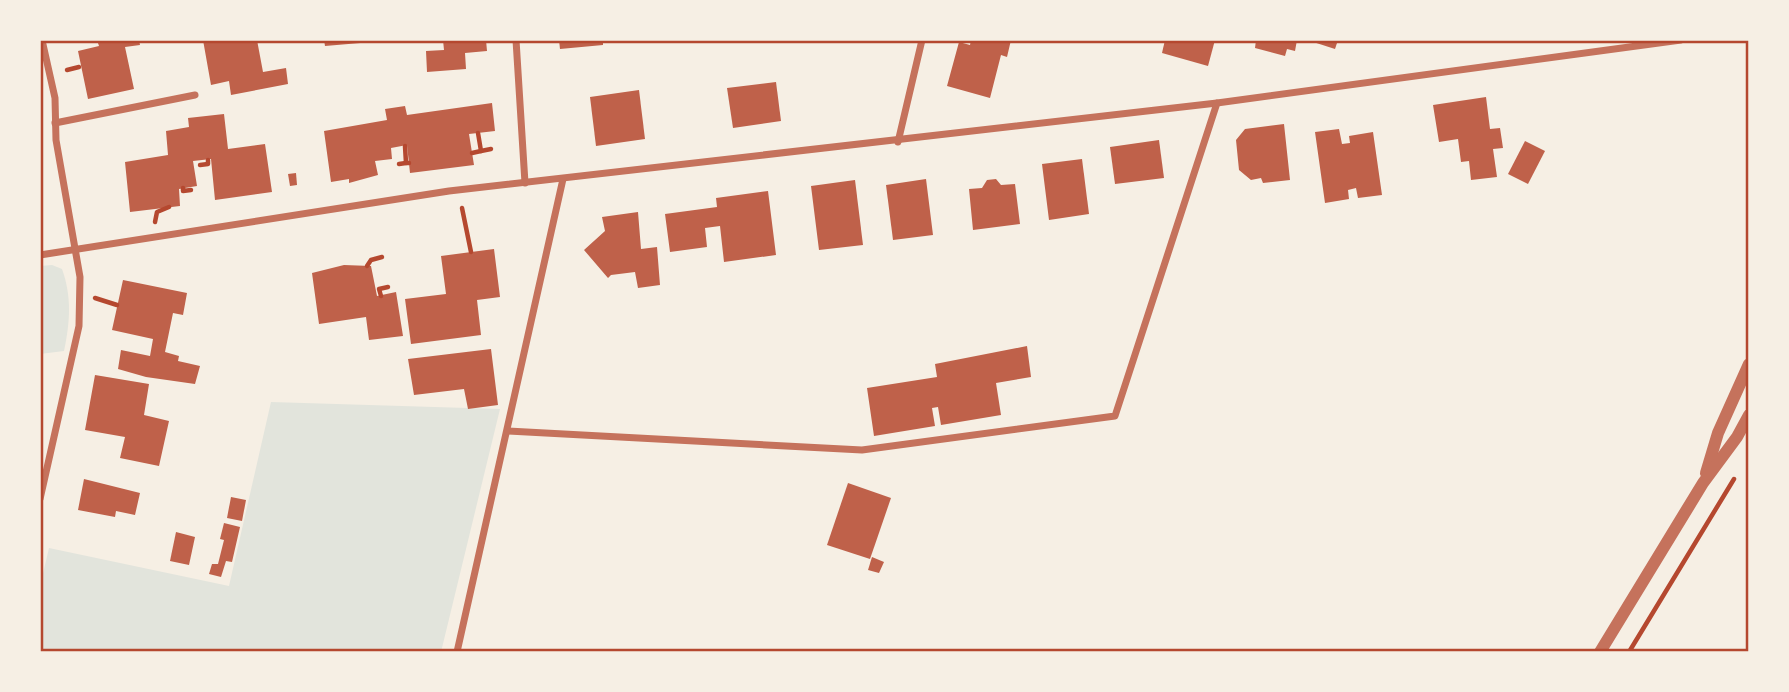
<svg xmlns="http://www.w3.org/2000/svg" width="1789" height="692" font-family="'Libre Baskerville',serif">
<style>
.green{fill:#e2e4dc}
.building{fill:#bf614a}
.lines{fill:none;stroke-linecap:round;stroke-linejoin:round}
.path{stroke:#b5482f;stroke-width:4.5}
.minor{stroke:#c5725c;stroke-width:7}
.tertiary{stroke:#c5725c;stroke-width:12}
.neatline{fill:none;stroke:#b5482f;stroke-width:2.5}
</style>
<rect width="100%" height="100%" fill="#f6efe4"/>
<!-- green -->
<g class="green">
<path d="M52 265 62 269C72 297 70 322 64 351L40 354V266Z"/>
<polygon points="271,402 500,409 441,652 40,652 40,586 49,548 229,586"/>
</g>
<!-- building -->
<g class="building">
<polygon points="97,40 139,40 140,45 125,47 134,89 88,99 78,51 99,46"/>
<polygon points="203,40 257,40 263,72 286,68 288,84 231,95 229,81 211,85"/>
<polygon points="324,40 372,40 372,42 325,46"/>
<polygon points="443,40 486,40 487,51 465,53 466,69 427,72 426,51 444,50"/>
<polygon points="559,40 603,40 603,45 560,49"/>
<polygon points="971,40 1011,40 1007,57 1001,55 990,98 947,86 959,42 970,45"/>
<polygon points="1165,40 1215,40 1208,66 1162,53"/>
<polygon points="1256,40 1297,40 1295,51 1287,49 1285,56 1255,48"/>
<polygon points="1307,40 1338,40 1335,49"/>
<polygon points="776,82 781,121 733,128 727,88"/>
<polygon points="639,90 645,139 596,146 590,97"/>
<polygon points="1486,97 1490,129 1500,128 1503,148 1493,149 1497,177 1471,180 1469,161 1461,162 1458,139 1439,142 1433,105"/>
<polygon points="492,103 495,131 469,134 474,165 410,173 407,145 391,148 392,159 375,161 378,175 349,183 349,179 331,182 324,131 387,120 385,109 405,106 407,115"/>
<polygon points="224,114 228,149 265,144 272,192 215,200 211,159 193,161 197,186 179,189 180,206 130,212 125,162 168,155 166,131 189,127 188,118"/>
<polygon points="1284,124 1290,180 1263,183 1261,178 1251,180 1239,170 1236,140 1245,129"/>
<polygon points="1339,129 1342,144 1350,143 1349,136 1373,132 1382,195 1358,198 1356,188 1348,190 1349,199 1325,203 1315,132"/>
<polygon points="1159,140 1164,178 1115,184 1110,147"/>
<polygon points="1525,141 1545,151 1528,184 1508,174"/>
<polygon points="1082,159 1089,214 1049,220 1042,164"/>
<polygon points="296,173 297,185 290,186 288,174"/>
<polygon points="926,179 933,235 893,240 886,185"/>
<polygon points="996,179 1001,185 1015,184 1020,224 973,230 969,189 982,188 987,180"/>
<polygon points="855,180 863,245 819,250 811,186"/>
<polygon points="768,191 776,255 724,262 720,226 705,228 707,247 670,252 665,214 717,207 716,198"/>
<polygon points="638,212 641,249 657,247 660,285 638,288 635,272 611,275 608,278 584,250 605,231 602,217"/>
<polygon points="494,249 500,297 477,300 481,335 411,344 405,299 446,294 441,256"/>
<polygon points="344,265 371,266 377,296 396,292 403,336 369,340 366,317 319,324 312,273"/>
<polygon points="123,280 187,293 183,315 173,313 165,352 179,356 178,361 200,366 195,384 146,377 118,369 121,350 150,356 153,339 112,330"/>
<polygon points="1027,346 1031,377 996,383 1001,415 941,425 938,407 932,408 935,426 874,436 867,388 937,377 935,364"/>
<polygon points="491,349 498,405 468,409 464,389 414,395 408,359"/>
<polygon points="95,375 149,384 144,415 169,421 159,466 120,458 125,437 85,430"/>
<polygon points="84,479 140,493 135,515 116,511 115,517 78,510"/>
<polygon points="848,483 891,498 870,559 827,545"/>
<polygon points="231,497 246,500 242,521 227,518"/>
<polygon points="224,523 240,527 232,562 226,561 221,577 209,574 212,564 218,564 224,540 220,539"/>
<polygon points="176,532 195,537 189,565 170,561"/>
<polygon points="872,557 884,562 879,573 868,570"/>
</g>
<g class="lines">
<!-- path -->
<g class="path">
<polyline points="67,70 79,67"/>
<polyline points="405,146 406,163 409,163"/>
<polyline points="481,151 491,149"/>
<polyline points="472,153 481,151 478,133"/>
<polyline points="399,164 406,163"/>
<polyline points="200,165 208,164 208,160"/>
<polyline points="183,188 183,191 191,190"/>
<polyline points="462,208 471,252"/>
<polyline points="155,222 157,212 169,207"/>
<polyline points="367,266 371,260 382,257"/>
<polyline points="381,296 379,289 388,287"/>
<polyline points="95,298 117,305"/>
<polyline points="1629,652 1734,479"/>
</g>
<!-- minor -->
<g class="minor">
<polyline points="516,40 525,183"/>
<polyline points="55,123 195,95"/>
<polyline points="898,142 922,40"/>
<polyline points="40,255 449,191 1217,103 1681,40"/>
<polyline points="508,431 862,450 1115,416 1217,103"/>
<polyline points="40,499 79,326 80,277 56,140 55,98 42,40"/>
<polyline points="457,652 563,179"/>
</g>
<!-- tertiary -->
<g class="tertiary">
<polyline points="1706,473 1718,433 1749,364"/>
<polyline points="1600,652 1703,483 1737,437 1749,415"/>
</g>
</g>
<!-- border -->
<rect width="1789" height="692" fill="none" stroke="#f6efe4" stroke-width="84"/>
<rect x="42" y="42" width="1705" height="608" class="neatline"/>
</svg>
